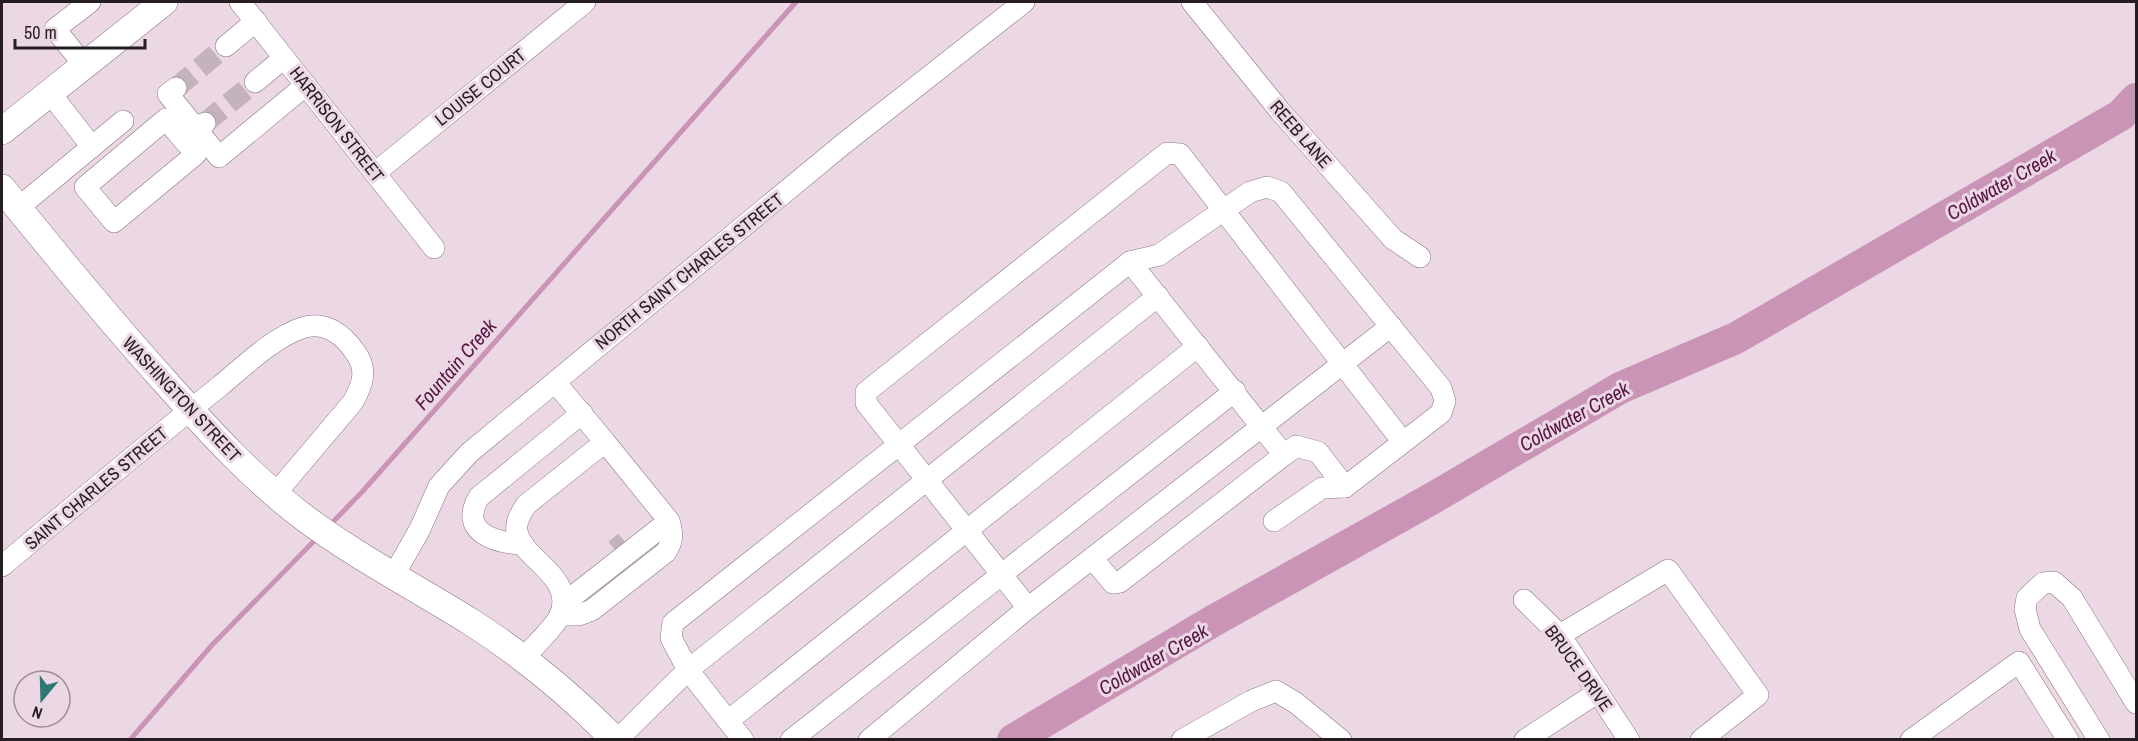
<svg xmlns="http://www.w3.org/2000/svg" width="2138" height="741" font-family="'Archivo Narrow',sans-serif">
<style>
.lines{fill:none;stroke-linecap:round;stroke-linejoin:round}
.stream{stroke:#ca94b6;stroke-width:5}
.river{stroke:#ca94b6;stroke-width:32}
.minor-tunnel{stroke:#c4b2bd;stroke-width:21;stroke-dasharray:21 10;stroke-linecap:butt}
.minor-casing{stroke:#897681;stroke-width:22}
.major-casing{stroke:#897681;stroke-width:28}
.minor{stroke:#fff;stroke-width:21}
.major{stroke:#fff;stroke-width:27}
.labels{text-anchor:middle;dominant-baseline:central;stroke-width:6;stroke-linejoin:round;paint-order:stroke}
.street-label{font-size:18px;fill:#251d22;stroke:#ecd7e4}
.water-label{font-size:20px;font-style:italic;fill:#571744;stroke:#ecd7e4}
</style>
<rect width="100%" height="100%" fill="#ecd7e4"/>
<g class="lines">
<!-- stream -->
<g class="stream">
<polyline points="328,527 362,492 796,2"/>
<polyline points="130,740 212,645 317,538"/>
</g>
<!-- river -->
<polyline class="river" points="1013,740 1213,621 1433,498 1620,388 1736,338 2121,115 2136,99"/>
<!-- minor-tunnel -->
<g class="minor-tunnel">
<polyline points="176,88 226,46"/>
<polyline points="205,123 255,82"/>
<polyline points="615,550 625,542"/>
</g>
<defs>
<g id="minor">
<polyline points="240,2 434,248"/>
<polyline points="1192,2 1280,111 1393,239 1420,257"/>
<polyline points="226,46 256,21"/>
<polyline points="84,65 55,29 90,2"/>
<polyline points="255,82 284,58"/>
<polyline points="176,88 168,94 219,157 306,85"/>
<polyline points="50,93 92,147"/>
<polyline points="181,137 166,119 85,187 114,222 196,154 181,137 194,127 205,123"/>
<polyline points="375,173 585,2"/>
<polyline points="18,208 123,121"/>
<polyline points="1158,296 688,670 671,638 673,623 1130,262 1159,255 1250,192 1267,187 1281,192 1441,388 1445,401 1441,413 1345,487 1322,488 1274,521"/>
<polyline points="1284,455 1296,446 1318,452 1345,487"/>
<path d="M523 544C495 543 458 532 479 497L582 413"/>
<polyline points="1092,558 1113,583 1120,582 1284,455 1130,262"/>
<path d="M2 566C74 506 146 445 220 386 243 367 274 337 302 328 324 320 343 334 355 352 368 369 363 384 353 402L276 493"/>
<polyline points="394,575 420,529 439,486 469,453 842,145 1024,2"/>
<polyline points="1524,600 1560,635 1629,740"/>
<polyline points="563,604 669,521"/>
<polyline points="1028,608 866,403 866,392 1167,153 1180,154 1403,442"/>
<path d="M560 615H579L592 610 666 552C673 541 673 534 669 521L605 442"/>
<polyline points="1560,635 1668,570 1758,695 1701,740"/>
<path d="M523 659C532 648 557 625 561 613 574 575 521 559 517 531 515 522 521 513 526 505L605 442 555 382"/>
<polyline points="728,721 1198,346"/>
<polyline points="617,740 688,670 743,740"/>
<polyline points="791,740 1235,391"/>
<polyline points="869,740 1028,608 1391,326"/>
<polyline points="1182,740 1251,701 1276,691 1296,703 1341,740"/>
<polyline points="1525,740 1598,692"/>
<polyline points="1911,740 2019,662 2068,740"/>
<polyline points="2099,740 2030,629 2025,609 2027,598 2043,583 2054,582 2072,598 2136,703"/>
</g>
<g id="major">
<polyline points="2,131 164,2"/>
<path d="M2 188C56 255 111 322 169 386 210 432 252 478 302 516 355 556 415 587 471 622 524 656 571 695 615 740"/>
</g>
</defs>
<!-- minor casing -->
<use href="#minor" class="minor-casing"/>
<!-- major casing -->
<use href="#major" class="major-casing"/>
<!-- minor -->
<use href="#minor" class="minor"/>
<!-- major -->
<use href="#major" class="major"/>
</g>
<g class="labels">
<!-- street labels -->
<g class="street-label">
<text transform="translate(480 87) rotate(-39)">LOUISE COURT</text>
<text transform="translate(337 124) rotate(52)">HARRISON STREET</text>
<text transform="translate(1301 134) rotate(49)">REEB LANE</text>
<text transform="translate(689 271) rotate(-39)">NORTH SAINT CHARLES STREET</text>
<text transform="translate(182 399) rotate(47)">WASHINGTON STREET</text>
<text transform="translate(96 488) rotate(-40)">SAINT CHARLES STREET</text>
<text transform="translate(1579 668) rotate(54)">BRUCE DRIVE</text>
</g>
<!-- water labels -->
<g class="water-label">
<text transform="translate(2001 184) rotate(-30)">Coldwater Creek</text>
<text transform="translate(455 364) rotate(-49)">Fountain Creek</text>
<text transform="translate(1574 416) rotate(-29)">Coldwater Creek</text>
<text transform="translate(1153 659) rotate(-30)">Coldwater Creek</text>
</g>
</g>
<!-- border -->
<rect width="2138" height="741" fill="none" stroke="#251d22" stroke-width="6"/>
<!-- north arrow -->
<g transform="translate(42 699) rotate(199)"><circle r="28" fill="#ecd7e4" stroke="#9c8d96" stroke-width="1.5"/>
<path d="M0-4.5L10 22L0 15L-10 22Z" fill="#2d7774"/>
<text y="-9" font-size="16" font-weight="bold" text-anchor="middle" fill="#251d22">N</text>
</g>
<!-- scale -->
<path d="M15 39v9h130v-9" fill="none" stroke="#251d22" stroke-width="3"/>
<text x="24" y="39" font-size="18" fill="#251d22" stroke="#ecd7e4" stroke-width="4.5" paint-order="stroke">50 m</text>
</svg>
